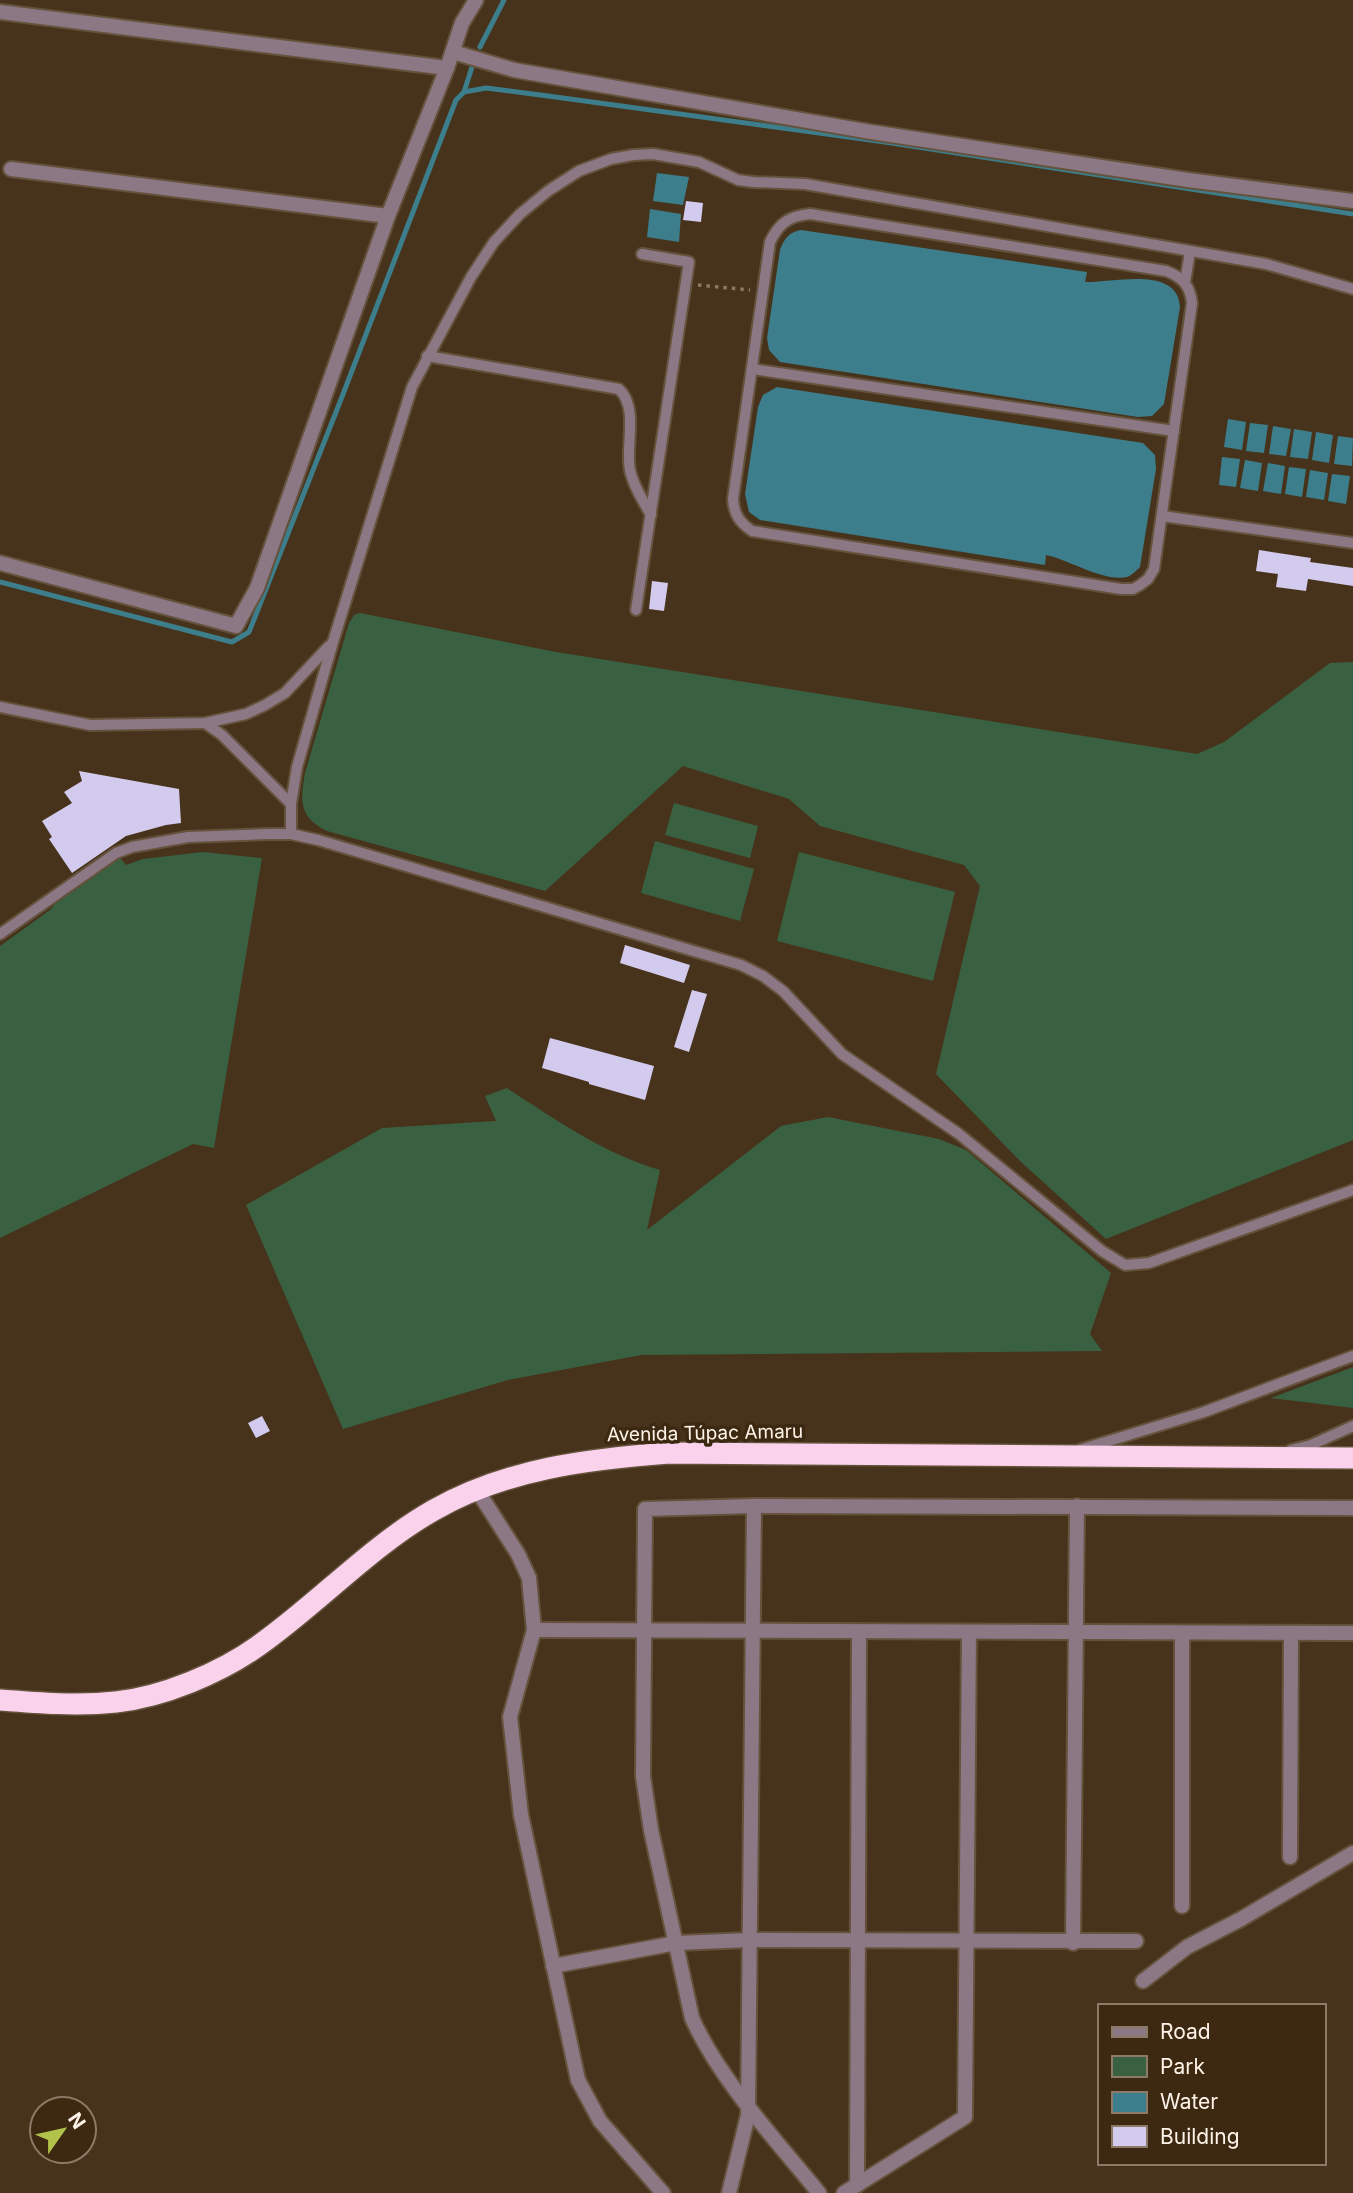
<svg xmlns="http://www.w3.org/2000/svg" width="1353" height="2193" font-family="Inter,sans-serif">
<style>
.green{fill:#396141}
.water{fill:#3c7e8b}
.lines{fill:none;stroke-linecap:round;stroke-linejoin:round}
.stream{stroke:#3c7e8b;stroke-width:5}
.building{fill:#d3cbed}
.lane-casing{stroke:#64523c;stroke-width:14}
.street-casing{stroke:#64523c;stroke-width:18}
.highway-casing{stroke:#64523c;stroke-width:24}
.path{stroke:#897865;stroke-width:3.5;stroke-dasharray:3.5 5;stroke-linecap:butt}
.lane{stroke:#8c7784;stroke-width:10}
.street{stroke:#8c7784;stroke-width:14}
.highway{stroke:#fbd2eb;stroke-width:21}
.labels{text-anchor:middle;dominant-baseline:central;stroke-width:7;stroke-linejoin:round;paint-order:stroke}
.street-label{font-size:19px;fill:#fef3e8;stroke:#3d2911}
</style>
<rect width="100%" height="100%" fill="#47331b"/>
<!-- green -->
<g class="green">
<path d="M360 613 556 652 1197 754 1224 742 1330 663 1353 662V1140L1106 1239 1020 1161 936 1074 980 886 964 865 820 826 789 799 683 766 545 891 327 831C299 817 300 801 305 773L349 623 354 615Z"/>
<polygon points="674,803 758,826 750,858 665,835"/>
<polygon points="655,841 754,869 740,921 641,893"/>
<polygon points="203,852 262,858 214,1148 193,1144 0,1238 0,946 50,910 55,904 120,858 126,865 143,859"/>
<polygon points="799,852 955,892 933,981 777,941"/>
<path d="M507 1088C556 1120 603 1153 660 1170L647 1230 781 1126 828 1117 939 1139 966 1150 1111 1273 1090 1334 1102 1351 641 1355 508 1380 343 1429 246 1205 382 1128 496 1121 485 1096Z"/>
<polygon points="1353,1367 1353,1408 1271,1398"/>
</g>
<!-- water -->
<g class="water">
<polygon points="657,173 689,177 683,205 653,201"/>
<polygon points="650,209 681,214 679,242 647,237"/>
<path d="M801 230 1087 272 1085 282C1112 283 1178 265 1180 307L1164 404 1152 416 1138 417 780 362 769 350 767 338 780 250C784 239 789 232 801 230Z"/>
<path d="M777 387 1143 443 1155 455 1156 469 1140 567C1136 571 1132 575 1127 577 1103 582 1070 560 1046 555L1045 565 760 520 749 512 745 494 758 407 763 395Z"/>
<polygon points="1228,419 1246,422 1242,450 1224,447"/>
<polygon points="1250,423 1268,425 1264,453 1246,451"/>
<polygon points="1273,426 1291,429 1286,456 1269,454"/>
<polygon points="1294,429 1312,432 1308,459 1290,457"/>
<polygon points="1316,432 1333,435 1329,463 1312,460"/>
<polygon points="1338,436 1353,438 1352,466 1334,464"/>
<polygon points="1222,457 1240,459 1236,487 1219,485"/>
<polygon points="1245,460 1262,463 1258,491 1240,488"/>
<polygon points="1268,463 1285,466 1281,494 1263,491"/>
<polygon points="1289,467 1306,469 1302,497 1285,494"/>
<polygon points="1310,470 1328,473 1324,500 1306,497"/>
<polygon points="1332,474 1350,476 1346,504 1328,501"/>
</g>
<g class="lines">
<!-- stream -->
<g class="stream">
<polyline points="480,47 504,0"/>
<polyline points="464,92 472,67"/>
<polyline points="0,582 232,642 249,632 340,402 456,100 464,92 486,88 548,96 885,142 1353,214"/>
</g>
</g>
<!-- building -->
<g class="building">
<polygon points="686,201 703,203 701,222 683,220"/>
<polygon points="1259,550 1311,558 1310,562 1353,568 1353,586 1308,579 1306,591 1276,587 1278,574 1256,571"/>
<polygon points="652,581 668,583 664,611 649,609"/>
<polygon points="79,771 179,789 181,823 166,825 126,836 72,873 49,839 52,837 42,821 72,803 64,792 82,781"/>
<polygon points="625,945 690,965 684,983 620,963"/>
<polygon points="692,990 707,994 689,1052 674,1047"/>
<polygon points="550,1038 654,1066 645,1100 589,1084 589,1082 542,1068"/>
<polygon points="262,1416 270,1431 256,1438 248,1423"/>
</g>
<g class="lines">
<defs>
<g id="lane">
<path d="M810 214 1166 271C1182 277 1190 285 1192 303L1154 569 1148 579 1140 585 1133 589H1121L752 531C739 522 734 514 733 499L770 242C779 223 789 216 810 214Z"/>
<polyline points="1185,282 1190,252"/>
<path d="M427 356 619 389C639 408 625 446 630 470 633 485 643 501 651 515"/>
<polyline points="752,369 1174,431"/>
<polyline points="1162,516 1353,543"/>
<polyline points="636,610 689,262 642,254"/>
<polyline points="0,707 90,725 205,723 246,714 265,705 285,693 329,646"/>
<polyline points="205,723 222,735 291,804"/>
<polyline points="291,834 291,804 297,767 333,642 412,387 471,277 494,242 520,214 548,191 579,171 611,159 633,155 653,154 699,162 738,180 753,182 805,184 1266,264 1353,289"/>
<polyline points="0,934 116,853 132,847 188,837 268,834 291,834 318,840 741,965 763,976 783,991 842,1054 959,1134 1102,1251 1125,1265 1149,1263 1353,1190"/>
<polyline points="1079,1450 1204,1412 1353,1356"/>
<polyline points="1291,1450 1311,1445 1353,1426"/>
</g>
<g id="street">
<polyline points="0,12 447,68"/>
<polyline points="453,52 514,70 871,132 1188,180 1353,201"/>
<polyline points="11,169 388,216"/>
<polyline points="0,563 236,626 257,588 388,216 447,68 462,23 476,0"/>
<polyline points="477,1490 518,1554 529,1578 534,1630 510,1717 521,1815 578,2080 600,2121 663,2193"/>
<polyline points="534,1630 1353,1633"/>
<polyline points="1290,1857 1291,1633"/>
<polyline points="1182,1906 1182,1633"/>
<polyline points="1073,1943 1077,1506"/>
<polyline points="553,1966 676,1943 750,1940 1136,1941"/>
<polyline points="1143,1981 1187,1947 1241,1919 1353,1853"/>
<polyline points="857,2185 859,1632"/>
<polyline points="729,2193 748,2115 754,1506"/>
<path d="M819 2193C776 2140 719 2079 692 2018L651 1830 643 1776 645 1509 754 1506 1353 1508"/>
<polyline points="844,2193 965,2117 969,1632"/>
</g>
<path id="highway" d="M0 1700C39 1703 78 1706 116 1702 163 1697 220 1673 258 1646 319 1603 369 1547 434 1510 506 1469 588 1459 669 1453L1353 1458"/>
</defs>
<!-- lane casing -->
<use href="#lane" class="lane-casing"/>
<!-- street casing -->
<use href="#street" class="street-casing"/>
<!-- highway casing -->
<use href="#highway" class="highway-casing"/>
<!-- path -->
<polyline class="path" points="698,285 750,290"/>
<!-- lane -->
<use href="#lane" class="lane"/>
<!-- street -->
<use href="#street" class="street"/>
<!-- highway -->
<use href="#highway" class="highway"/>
</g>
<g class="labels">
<!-- street labels -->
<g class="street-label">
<text transform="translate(705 1433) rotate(-1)">Avenida Túpac Amaru</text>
</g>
</g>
<!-- legend -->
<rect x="1098" y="2004" width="228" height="161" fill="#3d2911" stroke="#8a7a67" stroke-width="2"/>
<rect x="1112" y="2027" width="35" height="10" fill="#8c7784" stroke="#8a7a67" stroke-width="2"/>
<text x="1160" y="2039" font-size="21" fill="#fef3e8">Road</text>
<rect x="1112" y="2056" width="35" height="21" fill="#396141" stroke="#8a7a67" stroke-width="2"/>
<text x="1160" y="2074" font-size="21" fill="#fef3e8">Park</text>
<rect x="1112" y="2092" width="35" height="21" fill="#3c7e8b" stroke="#8a7a67" stroke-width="2"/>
<text x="1160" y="2109" font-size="21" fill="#fef3e8">Water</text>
<rect x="1112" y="2126" width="35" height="21" fill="#d3cbed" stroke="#8a7a67" stroke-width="2"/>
<text x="1160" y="2144" font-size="21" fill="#fef3e8">Building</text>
<!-- north arrow -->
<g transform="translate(63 2130) rotate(56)"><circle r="33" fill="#3d2911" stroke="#8a7a67" stroke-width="2"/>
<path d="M0-5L12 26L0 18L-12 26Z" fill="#b2c34c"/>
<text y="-10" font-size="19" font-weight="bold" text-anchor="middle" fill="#fef3e8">N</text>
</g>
</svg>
